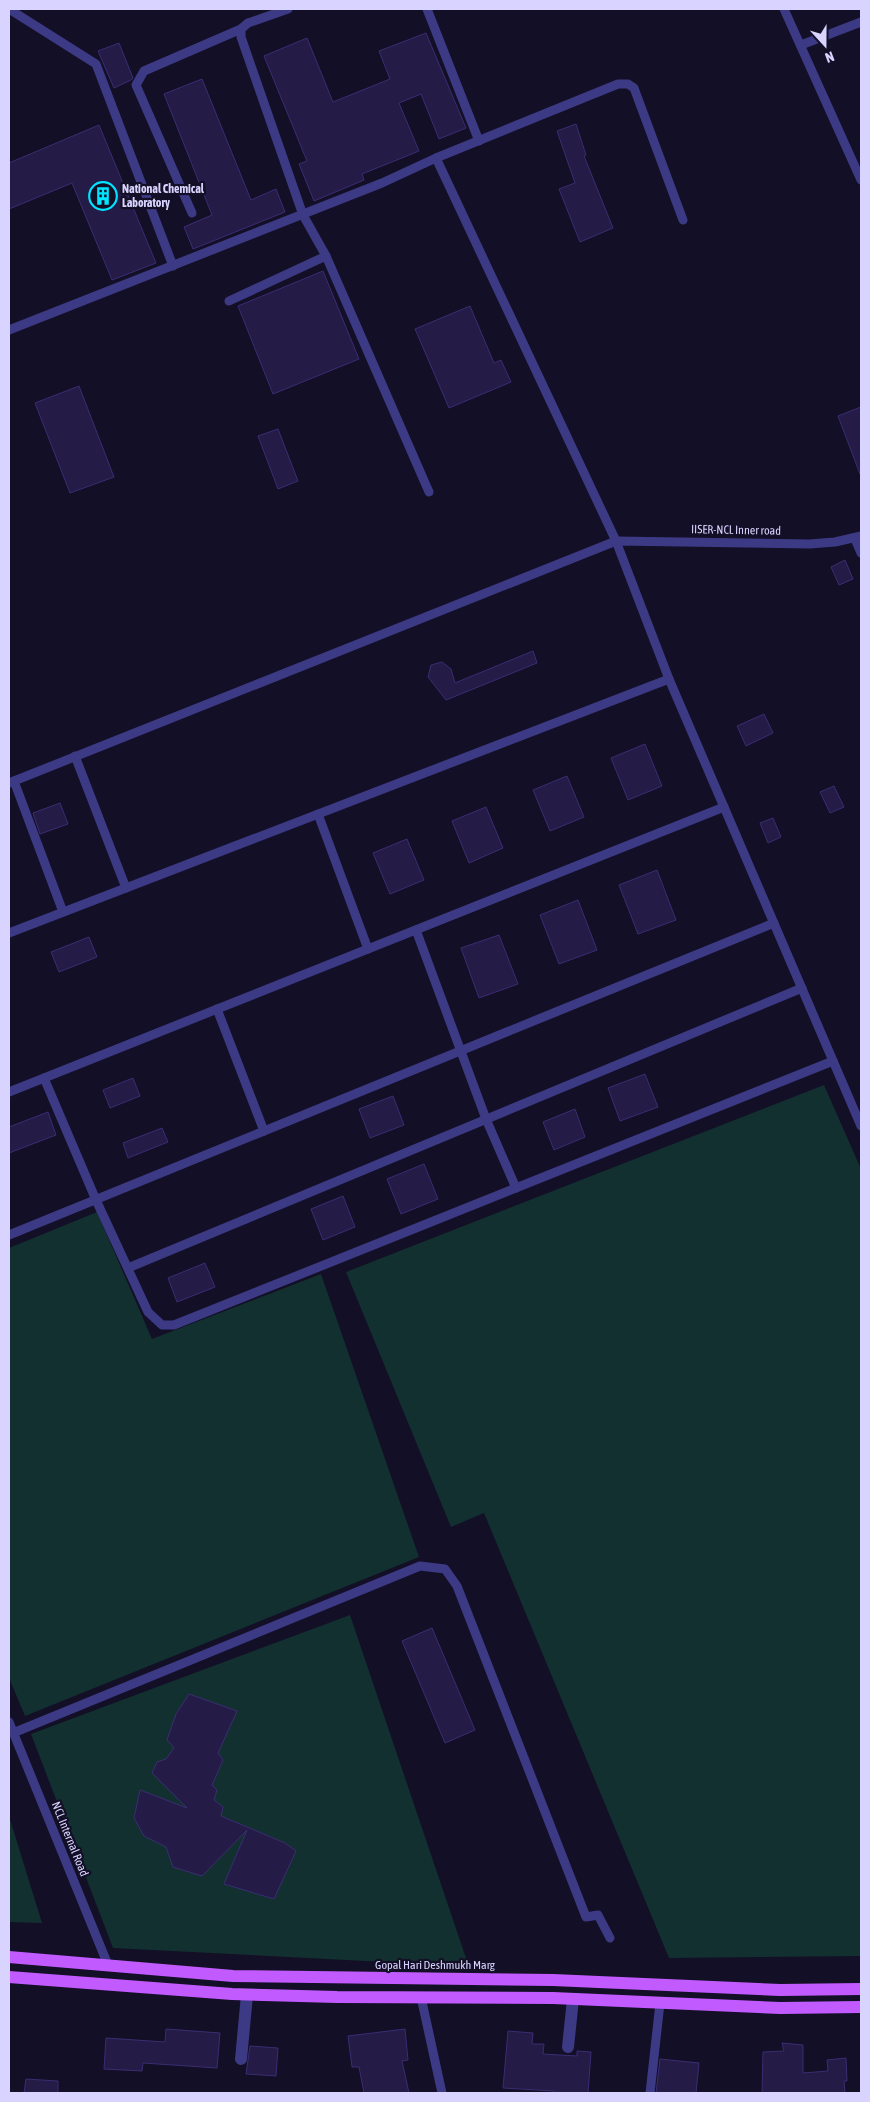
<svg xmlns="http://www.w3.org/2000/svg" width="870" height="2102" font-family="'Asap Condensed',sans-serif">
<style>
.green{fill:#12302f}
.building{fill:#241b47;stroke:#3b2d73}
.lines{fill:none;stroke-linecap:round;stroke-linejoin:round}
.lane{stroke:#3d3a85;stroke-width:9}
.street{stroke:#3d3a85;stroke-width:12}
.primary{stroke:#c25bff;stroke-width:12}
.labels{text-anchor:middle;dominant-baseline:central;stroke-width:4.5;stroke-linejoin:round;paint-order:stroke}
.poi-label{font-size:12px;font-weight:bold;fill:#d9d4ff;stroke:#130f26;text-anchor:start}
.street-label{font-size:12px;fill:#d9d4ff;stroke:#130f26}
</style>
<rect width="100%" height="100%" fill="#130f26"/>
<!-- green -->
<g class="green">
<polygon points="824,1085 861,1169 861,1956 669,1958 484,1513 451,1527 346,1272"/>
<polygon points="97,1212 152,1339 321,1274 419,1557 25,1716 9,1678 9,1248"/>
<polygon points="350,1615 470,1970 443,1965 113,1948 31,1734"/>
<polygon points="9,1816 42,1923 9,1922"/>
</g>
<!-- building -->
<g class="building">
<polygon points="426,33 466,128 439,139 421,94 399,103 419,151 362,174 364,180 314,201 299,164 307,161 264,56 307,38 333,102 390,79 379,51"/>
<polygon points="119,43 133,78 131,80 114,88 98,51"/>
<polygon points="202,79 251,200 276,189 285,212 193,249 184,227 212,215 164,94"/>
<polygon points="576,124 586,155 584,156 613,228 580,242 559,189 575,183 557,131"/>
<polygon points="99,125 156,263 112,280 72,183 9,209 9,163"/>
<polygon points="323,271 359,359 273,394 238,306"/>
<polygon points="470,306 494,363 501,360 511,382 449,408 415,329"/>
<polygon points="79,386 114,477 70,493 35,403"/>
<polygon points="861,407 861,474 860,474 838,416"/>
<polygon points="278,429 298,481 278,489 258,436"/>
<polygon points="845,560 853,579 839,585 831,567"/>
<polygon points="533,651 537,663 446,700 428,677 431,665 442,662 451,669 455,683"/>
<polygon points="764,714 773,733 746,746 737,726"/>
<polygon points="645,744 662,786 628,800 611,758"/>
<polygon points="567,776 584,817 550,831 533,790"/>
<polygon points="834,786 844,807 830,813 820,792"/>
<polygon points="60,803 68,824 40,834 33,813"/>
<polygon points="486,807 503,848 469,863 452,821"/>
<polygon points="773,818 781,837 768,843 760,823"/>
<polygon points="407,839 424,880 390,894 373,853"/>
<polygon points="657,870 676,920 638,934 619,885"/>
<polygon points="578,900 597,950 559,964 540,915"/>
<polygon points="499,935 518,984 479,998 461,948"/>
<polygon points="89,937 97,957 59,972 51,952"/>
<polygon points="645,1074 658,1107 620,1121 608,1088"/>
<polygon points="133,1078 140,1096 110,1108 103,1090"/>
<polygon points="393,1096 404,1125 370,1138 359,1109"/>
<polygon points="575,1109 585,1137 554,1150 543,1122"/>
<polygon points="48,1112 56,1135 9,1153 9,1127"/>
<polygon points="162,1128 168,1142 128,1158 123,1143"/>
<polygon points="424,1164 438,1199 401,1214 387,1179"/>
<polygon points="343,1196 355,1227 323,1240 311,1209"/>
<polygon points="205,1263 215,1287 177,1302 168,1278"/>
<polygon points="432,1628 475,1730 445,1743 402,1641"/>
<polygon points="189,1694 237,1711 218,1753 223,1760 212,1785 217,1790 214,1800 223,1807 221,1816 285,1843 296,1851 274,1899 224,1884 247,1830 202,1876 173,1867 166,1847 144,1836 134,1818 140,1790 187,1808 152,1773 157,1762 166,1759 174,1748 167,1740 176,1714"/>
<polygon points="166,2029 220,2033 217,2068 143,2063 142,2071 104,2069 106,2038 165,2042"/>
<polygon points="405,2029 408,2060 402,2061 409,2093 364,2093 359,2067 352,2067 348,2036"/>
<polygon points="508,2031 533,2033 532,2044 544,2044 543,2054 577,2056 577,2051 591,2052 588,2093 554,2093 554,2091 503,2088"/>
<polygon points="782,2043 803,2045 803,2073 828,2071 827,2060 846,2058 847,2081 844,2081 845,2093 762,2093 763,2052 784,2051"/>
<polygon points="250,2046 278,2048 276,2076 246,2074"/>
<polygon points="660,2059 699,2063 696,2093 656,2093"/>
<polygon points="26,2079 58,2081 58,2093 24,2093"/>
</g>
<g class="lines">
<!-- lane -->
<g class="lane">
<polyline points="9,9 96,64 173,266"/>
<polyline points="427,9 479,141"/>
<polyline points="784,9 861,180"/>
<polyline points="801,45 861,22"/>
<polyline points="436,158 618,84 628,84 634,88 683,220"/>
<polyline points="192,213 136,85 144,71 241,29"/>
<polyline points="326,256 429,492"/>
<polyline points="229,301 326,256 303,215 241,37 241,29 248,23 288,9"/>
<polyline points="9,330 382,183 436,158 616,541 669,679 861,1126"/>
<polyline points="855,539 861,553"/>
<polyline points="75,756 126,888"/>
<polyline points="14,781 63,912"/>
<polyline points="9,783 616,541 810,544 835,542 861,536"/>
<polyline points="318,814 368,949"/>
<polyline points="416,930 486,1119 516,1188"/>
<polyline points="9,933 669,679"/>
<polyline points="217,1009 264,1131"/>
<polyline points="44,1078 96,1200 148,1312 162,1325 174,1325 833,1061"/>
<polyline points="9,1092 724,807"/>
<polyline points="9,1235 774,923"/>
<polyline points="128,1268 802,988"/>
<polyline points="9,1722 108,1965"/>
<polyline points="13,1733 420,1566 445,1569 457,1586 586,1917 598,1915 610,1938"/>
<polyline points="421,1997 442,2093"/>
<polyline points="650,2093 660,2003"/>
</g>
<!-- street -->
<g class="street">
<polyline points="568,2047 573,1999"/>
<polyline points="241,2059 247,1995"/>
</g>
<!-- primary -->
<g class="primary">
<polyline points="9,1957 233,1976 553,1980 780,1990 861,1989"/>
<polyline points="9,1977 232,1994 337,1997 553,1998 780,2008 861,2007"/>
</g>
</g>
<!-- icons -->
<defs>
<symbol id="building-ring" viewBox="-11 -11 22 22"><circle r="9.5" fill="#130f26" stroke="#00e5ff" stroke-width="1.5"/><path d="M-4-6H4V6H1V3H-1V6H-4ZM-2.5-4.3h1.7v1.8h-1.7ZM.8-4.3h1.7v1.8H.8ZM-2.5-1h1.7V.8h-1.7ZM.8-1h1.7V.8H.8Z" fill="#00e5ff"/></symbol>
</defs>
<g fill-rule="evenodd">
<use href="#building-ring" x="87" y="180" width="32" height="32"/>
</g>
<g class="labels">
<!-- poi labels -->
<g class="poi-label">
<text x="122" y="189">National Chemical<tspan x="122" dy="14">Laboratory</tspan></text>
</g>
<!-- street labels -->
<g class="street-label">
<text transform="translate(736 530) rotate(1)">IISER-NCL Inner road</text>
<text transform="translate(70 1839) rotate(68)">NCL Internal Road</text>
<text x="435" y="1965">Gopal Hari Deshmukh Marg</text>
</g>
</g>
<!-- border -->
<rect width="870" height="2102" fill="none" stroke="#d9d4ff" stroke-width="20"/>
<!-- north arrow -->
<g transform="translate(825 45) rotate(159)" stroke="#130f26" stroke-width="4" paint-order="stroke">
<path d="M0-4L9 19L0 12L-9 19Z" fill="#d9d4ff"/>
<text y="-8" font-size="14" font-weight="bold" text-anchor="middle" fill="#d9d4ff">N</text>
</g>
</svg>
